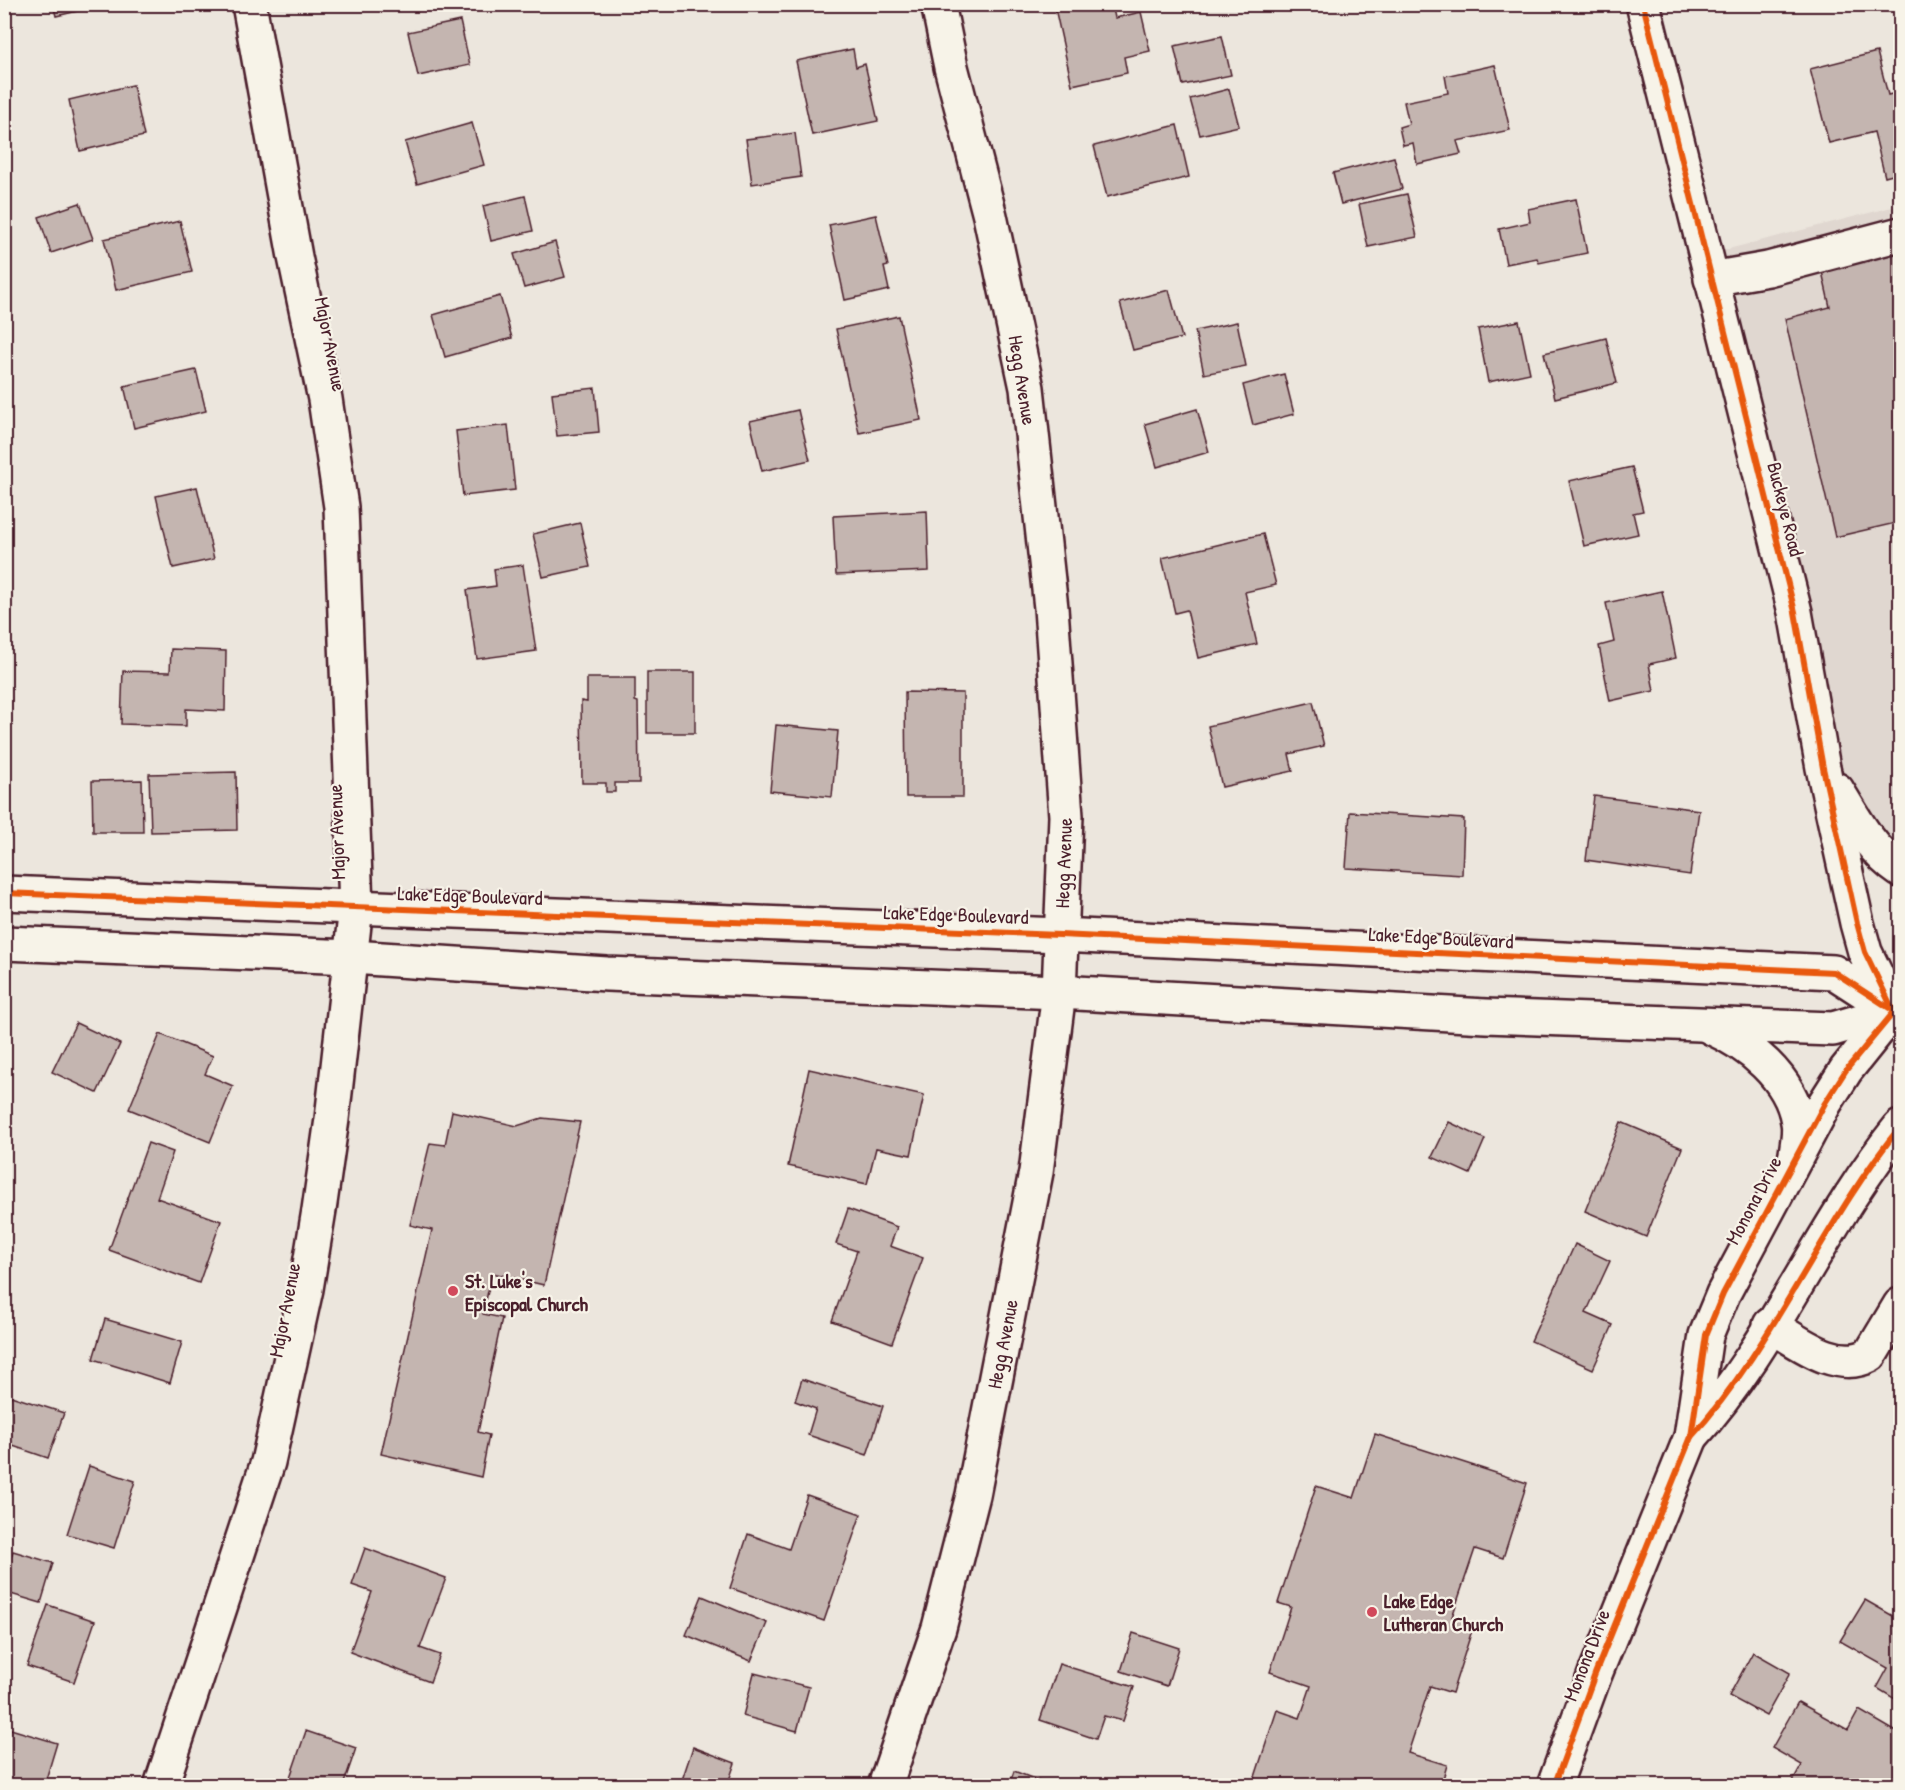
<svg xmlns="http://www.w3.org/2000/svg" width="1905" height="1790" font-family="'Patrick Hand',sans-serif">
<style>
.built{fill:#e0d7d0}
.building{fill:#c4b5b0;stroke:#4a1f2b;stroke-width:1.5}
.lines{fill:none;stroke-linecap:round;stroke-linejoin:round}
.minor-casing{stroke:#4a1f2b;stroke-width:38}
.minor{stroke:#f7f3e8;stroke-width:33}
.cycleway-casing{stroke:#f7f3e8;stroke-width:10}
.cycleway{stroke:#e8590c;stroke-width:6}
.poi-dot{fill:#d1495b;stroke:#f7f3e8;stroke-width:2}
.labels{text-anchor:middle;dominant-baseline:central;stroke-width:4.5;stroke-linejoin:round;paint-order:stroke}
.street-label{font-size:20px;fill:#4a1f2b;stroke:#f7f3e8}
.poi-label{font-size:20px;font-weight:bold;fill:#4a1f2b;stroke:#f7f3e8;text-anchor:start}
</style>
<rect width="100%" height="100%" fill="#ece6dd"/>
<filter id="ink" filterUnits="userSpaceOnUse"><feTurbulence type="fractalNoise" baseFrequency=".0167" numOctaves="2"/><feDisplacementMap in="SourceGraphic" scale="12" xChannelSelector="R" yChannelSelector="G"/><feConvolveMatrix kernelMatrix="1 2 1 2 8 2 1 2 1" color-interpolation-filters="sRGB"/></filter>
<g filter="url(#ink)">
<!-- built -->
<polygon class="built" points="1900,205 1900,872 1848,860 1705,255"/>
<!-- building -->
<g class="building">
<polygon points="53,4 108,4 56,16"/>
<polygon points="468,4 500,4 470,12"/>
<polygon points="1070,4 1112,4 1115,18 1141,12 1150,51 1124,57 1127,73 1072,85 1055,8"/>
<polygon points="460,21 470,65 418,76 408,32"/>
<polygon points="1222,36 1231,75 1183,85 1174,46"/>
<polygon points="853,49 856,67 865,64 878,121 812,135 796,61"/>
<polygon points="1877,52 1888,95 1900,92 1900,173 1885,177 1874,132 1829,143 1810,69"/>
<polygon points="1495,65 1510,130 1457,141 1461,154 1417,164 1413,143 1403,145 1399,127 1409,124 1404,102 1448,93 1445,76"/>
<polygon points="133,85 144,136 80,151 69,100"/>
<polygon points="1229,89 1239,126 1200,135 1190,99"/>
<polygon points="472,123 484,165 417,184 405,142"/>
<polygon points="1177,125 1189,177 1107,197 1094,146"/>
<polygon points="795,133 801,177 752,184 746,139"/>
<polygon points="1394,157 1402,189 1341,204 1333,173"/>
<polygon points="1407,194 1417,237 1368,247 1359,204"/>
<polygon points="525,196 533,231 491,241 483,206"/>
<polygon points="1576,199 1587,253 1539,263 1537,258 1506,264 1499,229 1530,222 1528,209"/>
<polygon points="80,203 93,239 51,253 39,217"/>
<polygon points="876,215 888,266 884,267 889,290 845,300 829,225"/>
<polygon points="180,221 192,272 116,290 104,239"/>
<polygon points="555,242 565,277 524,288 514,254"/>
<polygon points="1900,249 1900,522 1835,537 1785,319 1830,307 1821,267"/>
<polygon points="1169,290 1182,338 1133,350 1120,303"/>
<polygon points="500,296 512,338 445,357 433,315"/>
<polygon points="899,316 921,420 859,433 836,329"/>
<polygon points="1519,321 1530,373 1488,382 1478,329"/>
<polygon points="1237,322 1246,366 1204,374 1195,331"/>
<polygon points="1606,338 1617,383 1555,398 1544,353"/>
<polygon points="196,370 206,411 134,428 124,386"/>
<polygon points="1284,374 1294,414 1253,425 1243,385"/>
<polygon points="595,388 599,432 557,436 552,393"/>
<polygon points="1197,409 1209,452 1157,467 1145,424"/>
<polygon points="798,410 810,460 762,471 750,421"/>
<polygon points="508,425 515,490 463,496 456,431"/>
<polygon points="1632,467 1643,511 1633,513 1638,534 1584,546 1569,481"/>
<polygon points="197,487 214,559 173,568 156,496"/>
<polygon points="927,511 929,571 836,575 833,516"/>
<polygon points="580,523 590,567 543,577 533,534"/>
<polygon points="1263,534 1276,585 1245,592 1257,644 1198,658 1187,610 1175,613 1162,558"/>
<polygon points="523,565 536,651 477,659 467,590 496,586 494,569"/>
<polygon points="1662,591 1676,658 1649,664 1654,691 1610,701 1599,646 1614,642 1606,603"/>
<polygon points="171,649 226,651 225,711 186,709 186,726 121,724 123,671 170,672"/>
<rect x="647" y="672" width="48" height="61"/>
<polygon points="587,678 635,678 635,701 638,702 639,783 615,783 615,792 606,792 606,783 582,783 581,701 587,702"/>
<polygon points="905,692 963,693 963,797 906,797"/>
<polygon points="1313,702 1324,746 1289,754 1293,771 1222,787 1208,726"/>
<polygon points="776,725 838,731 832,797 770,791"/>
<polygon points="236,772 237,830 151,832 149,774"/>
<polygon points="142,780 143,832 93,832 92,781"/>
<polygon points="1594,796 1699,810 1690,875 1586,860"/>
<polygon points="1350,812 1464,819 1462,875 1346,868"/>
<polygon points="76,1023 120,1044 97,1093 52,1072"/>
<polygon points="160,1034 213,1056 205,1074 233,1086 210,1142 129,1109"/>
<polygon points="809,1069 924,1095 911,1155 876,1148 867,1184 788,1166"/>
<polygon points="452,1111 517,1126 542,1118 580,1122 544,1285 492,1273 483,1314 502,1318 478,1432 489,1435 481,1477 381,1454 432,1230 410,1225 430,1143 445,1145"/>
<polygon points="1449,1122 1485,1139 1470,1174 1432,1157"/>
<polygon points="1621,1122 1682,1148 1646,1237 1585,1211"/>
<polygon points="148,1143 173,1152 157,1198 221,1221 199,1283 109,1250"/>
<polygon points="848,1209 897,1227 890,1246 923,1258 892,1343 832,1321 857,1251 836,1244"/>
<polygon points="1575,1244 1610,1261 1586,1313 1613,1325 1593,1369 1531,1341"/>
<polygon points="105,1319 182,1342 170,1383 93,1359"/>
<polygon points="802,1379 883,1406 867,1455 808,1435 816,1409 795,1401"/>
<polygon points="11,1396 64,1413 48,1458 4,1443 4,1416"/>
<polygon points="1375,1434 1527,1483 1503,1558 1475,1549 1452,1617 1474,1624 1452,1693 1430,1686 1408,1753 1447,1765 1441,1786 1252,1786 1277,1710 1300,1718 1311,1686 1270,1672 1291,1607 1278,1603 1316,1486 1354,1498"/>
<polygon points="89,1466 135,1481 114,1548 67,1534"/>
<polygon points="807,1495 861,1514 824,1621 730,1588 748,1534 789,1549"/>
<polygon points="365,1548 446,1578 420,1648 440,1655 430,1682 350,1652 372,1592 352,1585"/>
<polygon points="13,1551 53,1563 41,1603 4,1592 4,1579"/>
<polygon points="702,1596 767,1623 751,1661 686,1635"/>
<polygon points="1865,1600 1900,1620 1900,1702 1877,1688 1888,1668 1840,1641"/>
<polygon points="48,1605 95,1621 74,1682 27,1666"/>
<polygon points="1133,1633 1179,1648 1167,1686 1121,1671"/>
<polygon points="1753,1652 1790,1673 1766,1716 1729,1696"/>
<polygon points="1059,1664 1134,1687 1123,1721 1104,1716 1096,1739 1040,1720"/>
<polygon points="754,1673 809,1687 797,1731 743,1716"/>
<polygon points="1798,1702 1848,1730 1859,1710 1900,1734 1900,1786 1796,1786 1792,1783 1802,1765 1772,1748"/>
<polygon points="4,1727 57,1743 44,1786 4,1786"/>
<polygon points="306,1731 356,1748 343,1786 287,1786"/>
<polygon points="693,1747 735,1763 727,1786 680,1786"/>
<polygon points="1014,1771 1052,1786 1009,1786"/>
</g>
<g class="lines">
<defs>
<g id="minor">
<polyline points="1643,4 1795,612 1823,768 1857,923 1865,952 1893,1010"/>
<polyline points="1711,279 1768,269 1900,234"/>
<path d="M1837 790C1854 818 1872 852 1900 870"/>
<polyline points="4,893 1060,935 1834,972 1894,1011"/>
<polyline points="4,943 352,957 607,974 1059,992 1486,1016 1833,1029 1894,1011"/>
<path d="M1710 1027C1748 1044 1791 1077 1798 1122 1800 1132 1797 1144 1796 1154"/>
<path d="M1770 1325C1799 1342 1836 1373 1870 1355L1900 1305"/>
<path d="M1691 1437C1774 1346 1822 1223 1900 1127"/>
<polyline points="161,1786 268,1462 306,1289 319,1210 332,1119 356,907 341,507 325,399 295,257 249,4"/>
<polyline points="885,1786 939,1628 973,1495 1036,1172 1059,992 1066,816 1051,608 1027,388 990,216 951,67 938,4"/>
<polyline points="1554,1786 1595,1674 1691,1437 1706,1335 1723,1294 1825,1103 1846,1070 1895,1009"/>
</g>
</defs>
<!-- minor casing -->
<use href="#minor" class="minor-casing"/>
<!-- minor -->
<use href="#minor" class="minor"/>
<defs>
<g id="cycleway">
<polyline points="1643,4 1795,612 1823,768 1857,923 1865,952 1893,1010"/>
<polyline points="4,893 1060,935 1834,972 1894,1011"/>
<path d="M1691 1437C1774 1346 1822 1223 1900 1127"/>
<polyline points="1554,1786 1595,1674 1691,1437 1706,1335 1723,1294 1825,1103 1846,1070 1899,1006"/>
</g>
</defs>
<!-- cycleway casing -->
<use href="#cycleway" class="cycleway-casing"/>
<!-- cycleway -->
<use href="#cycleway" class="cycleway"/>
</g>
</g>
<!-- markers -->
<g class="poi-dot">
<circle cx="453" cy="1291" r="6"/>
<circle cx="1372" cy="1612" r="6"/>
</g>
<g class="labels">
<!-- street labels -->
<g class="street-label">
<text transform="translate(331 344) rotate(79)">Major Avenue</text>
<text transform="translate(1023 380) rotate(81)">Hegg Avenue</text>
<text transform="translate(1786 509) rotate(76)">Buckeye Road</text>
<text transform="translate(336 832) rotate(-92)">Major Avenue</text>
<text transform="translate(1063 863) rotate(-88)">Hegg Avenue</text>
<text transform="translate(470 895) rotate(2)">Lake Edge Boulevard</text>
<text transform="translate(956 914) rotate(2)">Lake Edge Boulevard</text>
<text transform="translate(1441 937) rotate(3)">Lake Edge Boulevard</text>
<text transform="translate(1753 1200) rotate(-62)">Monona Drive</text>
<text transform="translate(284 1310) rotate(-79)">Major Avenue</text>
<text transform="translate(1002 1344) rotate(-79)">Hegg Avenue</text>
<text transform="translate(1586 1655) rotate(-69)">Monona Drive</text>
</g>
<!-- poi labels -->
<g class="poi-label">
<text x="465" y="1280">St. Luke's<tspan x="465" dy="23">Episcopal Church</tspan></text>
<text x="1384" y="1600">Lake Edge<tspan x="1384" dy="23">Lutheran Church</tspan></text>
</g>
</g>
<!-- margin -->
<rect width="1905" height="1790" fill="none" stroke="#f7f3e8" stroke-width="24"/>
<rect x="12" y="12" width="1881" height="1766" fill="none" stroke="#4a1f2b" stroke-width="2" filter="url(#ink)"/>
</svg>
